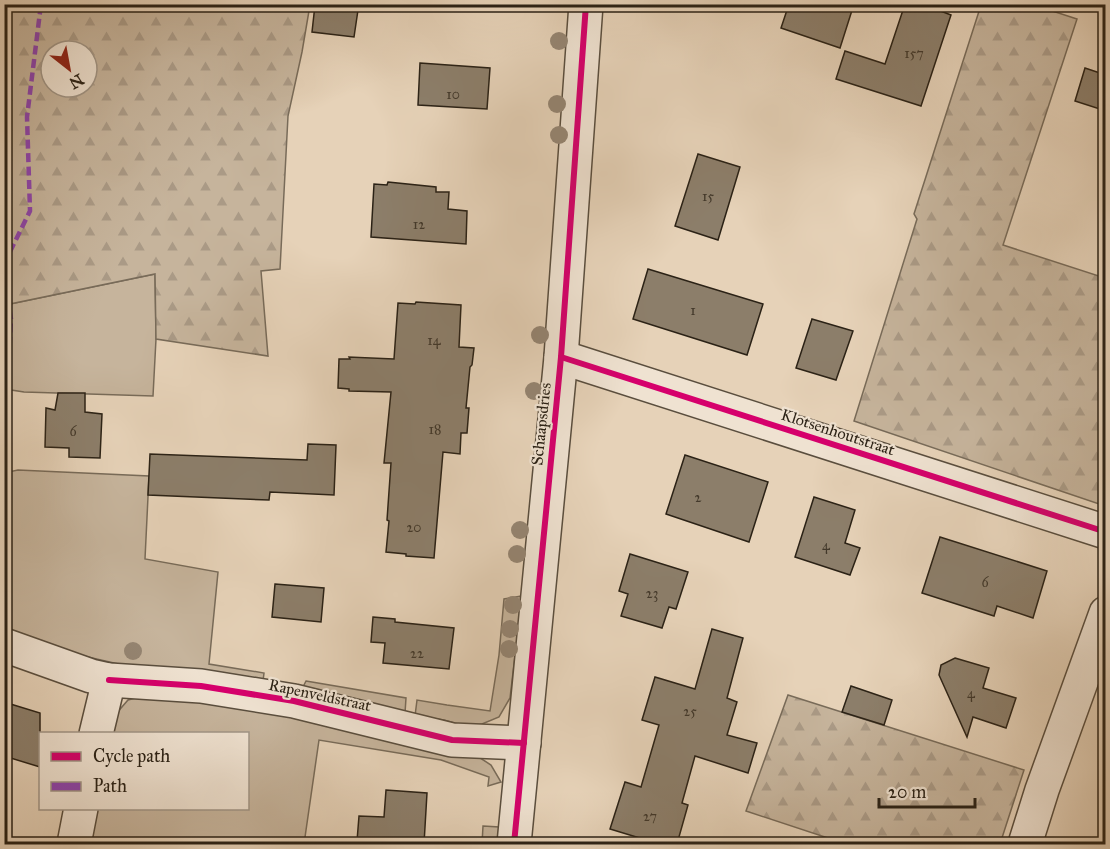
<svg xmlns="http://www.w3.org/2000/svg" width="1110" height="849" font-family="'IM FELL Great Primer',serif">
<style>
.green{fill:#c6b49c;stroke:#786b59;stroke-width:1.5}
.forest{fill:url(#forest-firs);stroke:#786b59;stroke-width:1.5;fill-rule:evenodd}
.building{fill:#8c7e6a;stroke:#2b2216;stroke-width:1.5}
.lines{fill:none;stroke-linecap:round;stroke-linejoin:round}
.minor-casing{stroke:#5a4e3e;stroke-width:36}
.minor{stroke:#efe2d1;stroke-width:33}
.quiet{stroke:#8e44ad;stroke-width:4.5;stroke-dasharray:9 4.5;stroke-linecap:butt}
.cycleway-casing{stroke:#efe2d1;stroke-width:10}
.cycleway{stroke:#d6006c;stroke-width:6}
.tree{fill:#958572}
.labels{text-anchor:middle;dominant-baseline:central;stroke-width:4.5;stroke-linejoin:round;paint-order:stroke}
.number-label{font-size:14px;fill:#43392b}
.street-label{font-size:16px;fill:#2b2216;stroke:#efe2d1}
</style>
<defs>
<pattern id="forest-firs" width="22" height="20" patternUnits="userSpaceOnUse" patternTransform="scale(1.5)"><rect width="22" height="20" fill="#c6b49c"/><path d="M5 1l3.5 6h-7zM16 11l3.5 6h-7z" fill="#aa9a86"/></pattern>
</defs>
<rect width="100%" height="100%" fill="#e6d2b8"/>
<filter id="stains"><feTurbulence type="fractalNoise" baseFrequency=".00333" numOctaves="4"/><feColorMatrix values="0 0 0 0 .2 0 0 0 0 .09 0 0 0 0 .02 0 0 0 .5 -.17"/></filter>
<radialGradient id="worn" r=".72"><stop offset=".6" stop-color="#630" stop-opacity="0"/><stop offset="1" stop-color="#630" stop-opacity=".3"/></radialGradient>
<!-- green -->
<g class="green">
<polygon points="155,274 156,339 153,396 24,392 5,389 5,305"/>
<polygon points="18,470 149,476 145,559 218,572 209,664 264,673 263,681 127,666 27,643 10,628 5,618 5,548 8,472"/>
<polygon points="522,596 510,698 499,717 482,724 469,727 444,720 415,716 417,700 447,705 490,711 499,655 504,599"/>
<polygon points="306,681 406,698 405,713 302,689"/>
<polygon points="147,695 208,699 474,754 491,765 501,782 488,786 489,777 441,760 319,740 304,844 88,844 95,809 248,808 248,734 109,733 115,715 128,700"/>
<polygon points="483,826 499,827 497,844 482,844"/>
</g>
<!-- forest -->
<g class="forest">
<path d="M5 4 310 5 302 52 288 116 280 269 261 271 268 356 156 339 155 274 5 305ZM51 51H87V87H51Z"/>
<polygon points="981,5 1034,5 1077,19 1003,245 1105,278 1105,506 854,421 917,219 914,214"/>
<polygon points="788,695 1024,770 1000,844 846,844 746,811"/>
</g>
<!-- building -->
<g class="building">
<polygon points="789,4 854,4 840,48 781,28"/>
<polygon points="905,4 939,4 938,10 951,15 921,106 836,79 845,51 885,64"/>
<polygon points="315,5 358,10 354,37 312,32"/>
<polygon points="420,63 490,68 487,109 418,105"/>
<polygon points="1085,68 1106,75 1106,111 1075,101"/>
<polygon points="698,154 740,167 718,240 675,226"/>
<polygon points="388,182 436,187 436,192 449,192 448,209 467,211 466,244 371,237 374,184 387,185"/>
<polygon points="648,269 763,304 747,355 633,319"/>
<polygon points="416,302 461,305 459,347 474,348 472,365 470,367 466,408 469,408 467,433 461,433 460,454 443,452 434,558 406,556 406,554 386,552 389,521 387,520 391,463 384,463 391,392 349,391 349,389 338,388 339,359 350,359 349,357 394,359 398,303 415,304"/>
<polygon points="812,319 853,331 836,380 796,368"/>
<polygon points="58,393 85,393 85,412 102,414 100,458 69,457 69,448 45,447 46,408 55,410"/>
<polygon points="308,444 336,445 334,495 270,492 269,500 148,495 150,454 307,460"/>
<polygon points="685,455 768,482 749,542 666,514"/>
<polygon points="814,497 855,510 845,543 860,548 850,575 795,557"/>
<polygon points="940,537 1047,571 1033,618 997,606 994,616 922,593"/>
<polygon points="630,554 688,572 676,609 669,607 662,628 621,616 628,594 619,591"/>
<polygon points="275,584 324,588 321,622 272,617"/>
<polygon points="373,617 395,619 395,622 454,628 449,669 383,663 385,643 371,642"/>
<polygon points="712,629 743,638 727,698 737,702 727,735 757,743 748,773 695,756 682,803 688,805 677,844 641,844 643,839 610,829 625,782 641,787 659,725 642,720 655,677 695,689"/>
<polygon points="955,658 989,668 983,688 1016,698 1006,728 973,717 967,737 939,675 941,665"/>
<polygon points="851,686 892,700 884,725 842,712"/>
<polygon points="4,702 40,713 40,767 4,756"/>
<polygon points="386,790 427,793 424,844 383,844 383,842 357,841 359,816 384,817"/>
</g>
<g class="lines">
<defs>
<g id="minor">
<polyline points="561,357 1106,532"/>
<polyline points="4,645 91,676 109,680 201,686 294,701 452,740 524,743"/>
<polyline points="96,734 109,680"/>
<polyline points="74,844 81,808"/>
<polyline points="514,844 561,357 586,4"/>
<polyline points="1025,844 1042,790 1106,613"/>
</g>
</defs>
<!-- minor casing -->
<use href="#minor" class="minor-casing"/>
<!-- minor -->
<use href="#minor" class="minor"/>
<!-- quiet -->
<g class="quiet">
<polyline points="4,264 30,211 27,117 41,4"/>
<polyline points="4,270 11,319 7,400 4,404"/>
</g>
<defs>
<g id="cycleway">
<polyline points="561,357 1106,532"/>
<polyline points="109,680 201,686 294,701 452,740 524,743"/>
<polyline points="514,844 561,357 586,4"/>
</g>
</defs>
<!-- cycleway casing -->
<use href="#cycleway" class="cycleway-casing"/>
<!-- cycleway -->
<use href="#cycleway" class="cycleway"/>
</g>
<!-- trees -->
<g class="tree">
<circle cx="559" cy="41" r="9"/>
<circle cx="557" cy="104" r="9"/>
<circle cx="559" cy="135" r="9"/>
<circle cx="540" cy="335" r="9"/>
<circle cx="534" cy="391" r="9"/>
<circle cx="520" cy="530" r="9"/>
<circle cx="517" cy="554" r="9"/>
<circle cx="513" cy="605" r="9"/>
<circle cx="510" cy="629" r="9"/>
<circle cx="509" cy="649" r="9"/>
<circle cx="133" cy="651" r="9"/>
</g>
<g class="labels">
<!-- number labels -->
<g class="number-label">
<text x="914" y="53">157</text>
<text x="453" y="94">10</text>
<text x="708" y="196">15</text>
<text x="419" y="224">12</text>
<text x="693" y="310">1</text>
<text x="434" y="340">14</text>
<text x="435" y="429">18</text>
<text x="73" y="431">6</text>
<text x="698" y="497">2</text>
<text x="414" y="527">20</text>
<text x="826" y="545">4</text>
<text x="985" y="582">6</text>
<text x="652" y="593">23</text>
<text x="417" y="653">22</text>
<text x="971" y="693">4</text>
<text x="690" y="711">25</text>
<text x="650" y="816">27</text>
</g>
<!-- street labels -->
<g class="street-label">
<text transform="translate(541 424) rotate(-84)">Schaapsdries</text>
<text transform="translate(838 432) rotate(18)">Klotsenhoutstraat</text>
<text transform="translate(320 695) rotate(12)">Rapenveldstraat</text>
</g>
</g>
<!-- margin -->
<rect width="1110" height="849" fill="none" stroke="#e6d2b8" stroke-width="24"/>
<rect x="6" y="6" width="1098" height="837" fill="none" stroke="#2b2216" stroke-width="3"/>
<rect x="12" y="12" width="1086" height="825" fill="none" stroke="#2b2216" stroke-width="1.5"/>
<!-- legend -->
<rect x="39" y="732" width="210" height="78" fill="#efe2d1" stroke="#a19586" stroke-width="1.5"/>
<rect x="51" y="752" width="30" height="9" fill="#d6006c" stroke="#a19586" stroke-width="1.5"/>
<text x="93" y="762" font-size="18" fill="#2b2216">Cycle path</text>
<rect x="51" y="782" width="30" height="9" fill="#8e44ad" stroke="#a19586" stroke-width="1.5"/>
<text x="93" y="792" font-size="18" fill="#2b2216">Path</text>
<!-- north arrow -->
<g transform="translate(69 69) rotate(149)"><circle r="28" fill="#efe2d1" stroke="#a19586" stroke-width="1.5"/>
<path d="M0-4.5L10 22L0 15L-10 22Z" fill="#8f2418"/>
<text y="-9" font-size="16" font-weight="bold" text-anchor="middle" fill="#2b2216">N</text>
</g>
<!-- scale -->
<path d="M879 798v9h96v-9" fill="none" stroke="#2b2216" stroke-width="3"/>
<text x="888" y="798" font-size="18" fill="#2b2216" stroke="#efe2d1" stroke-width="4.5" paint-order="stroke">20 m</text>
<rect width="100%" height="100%" filter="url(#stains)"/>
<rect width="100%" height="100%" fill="url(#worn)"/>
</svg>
